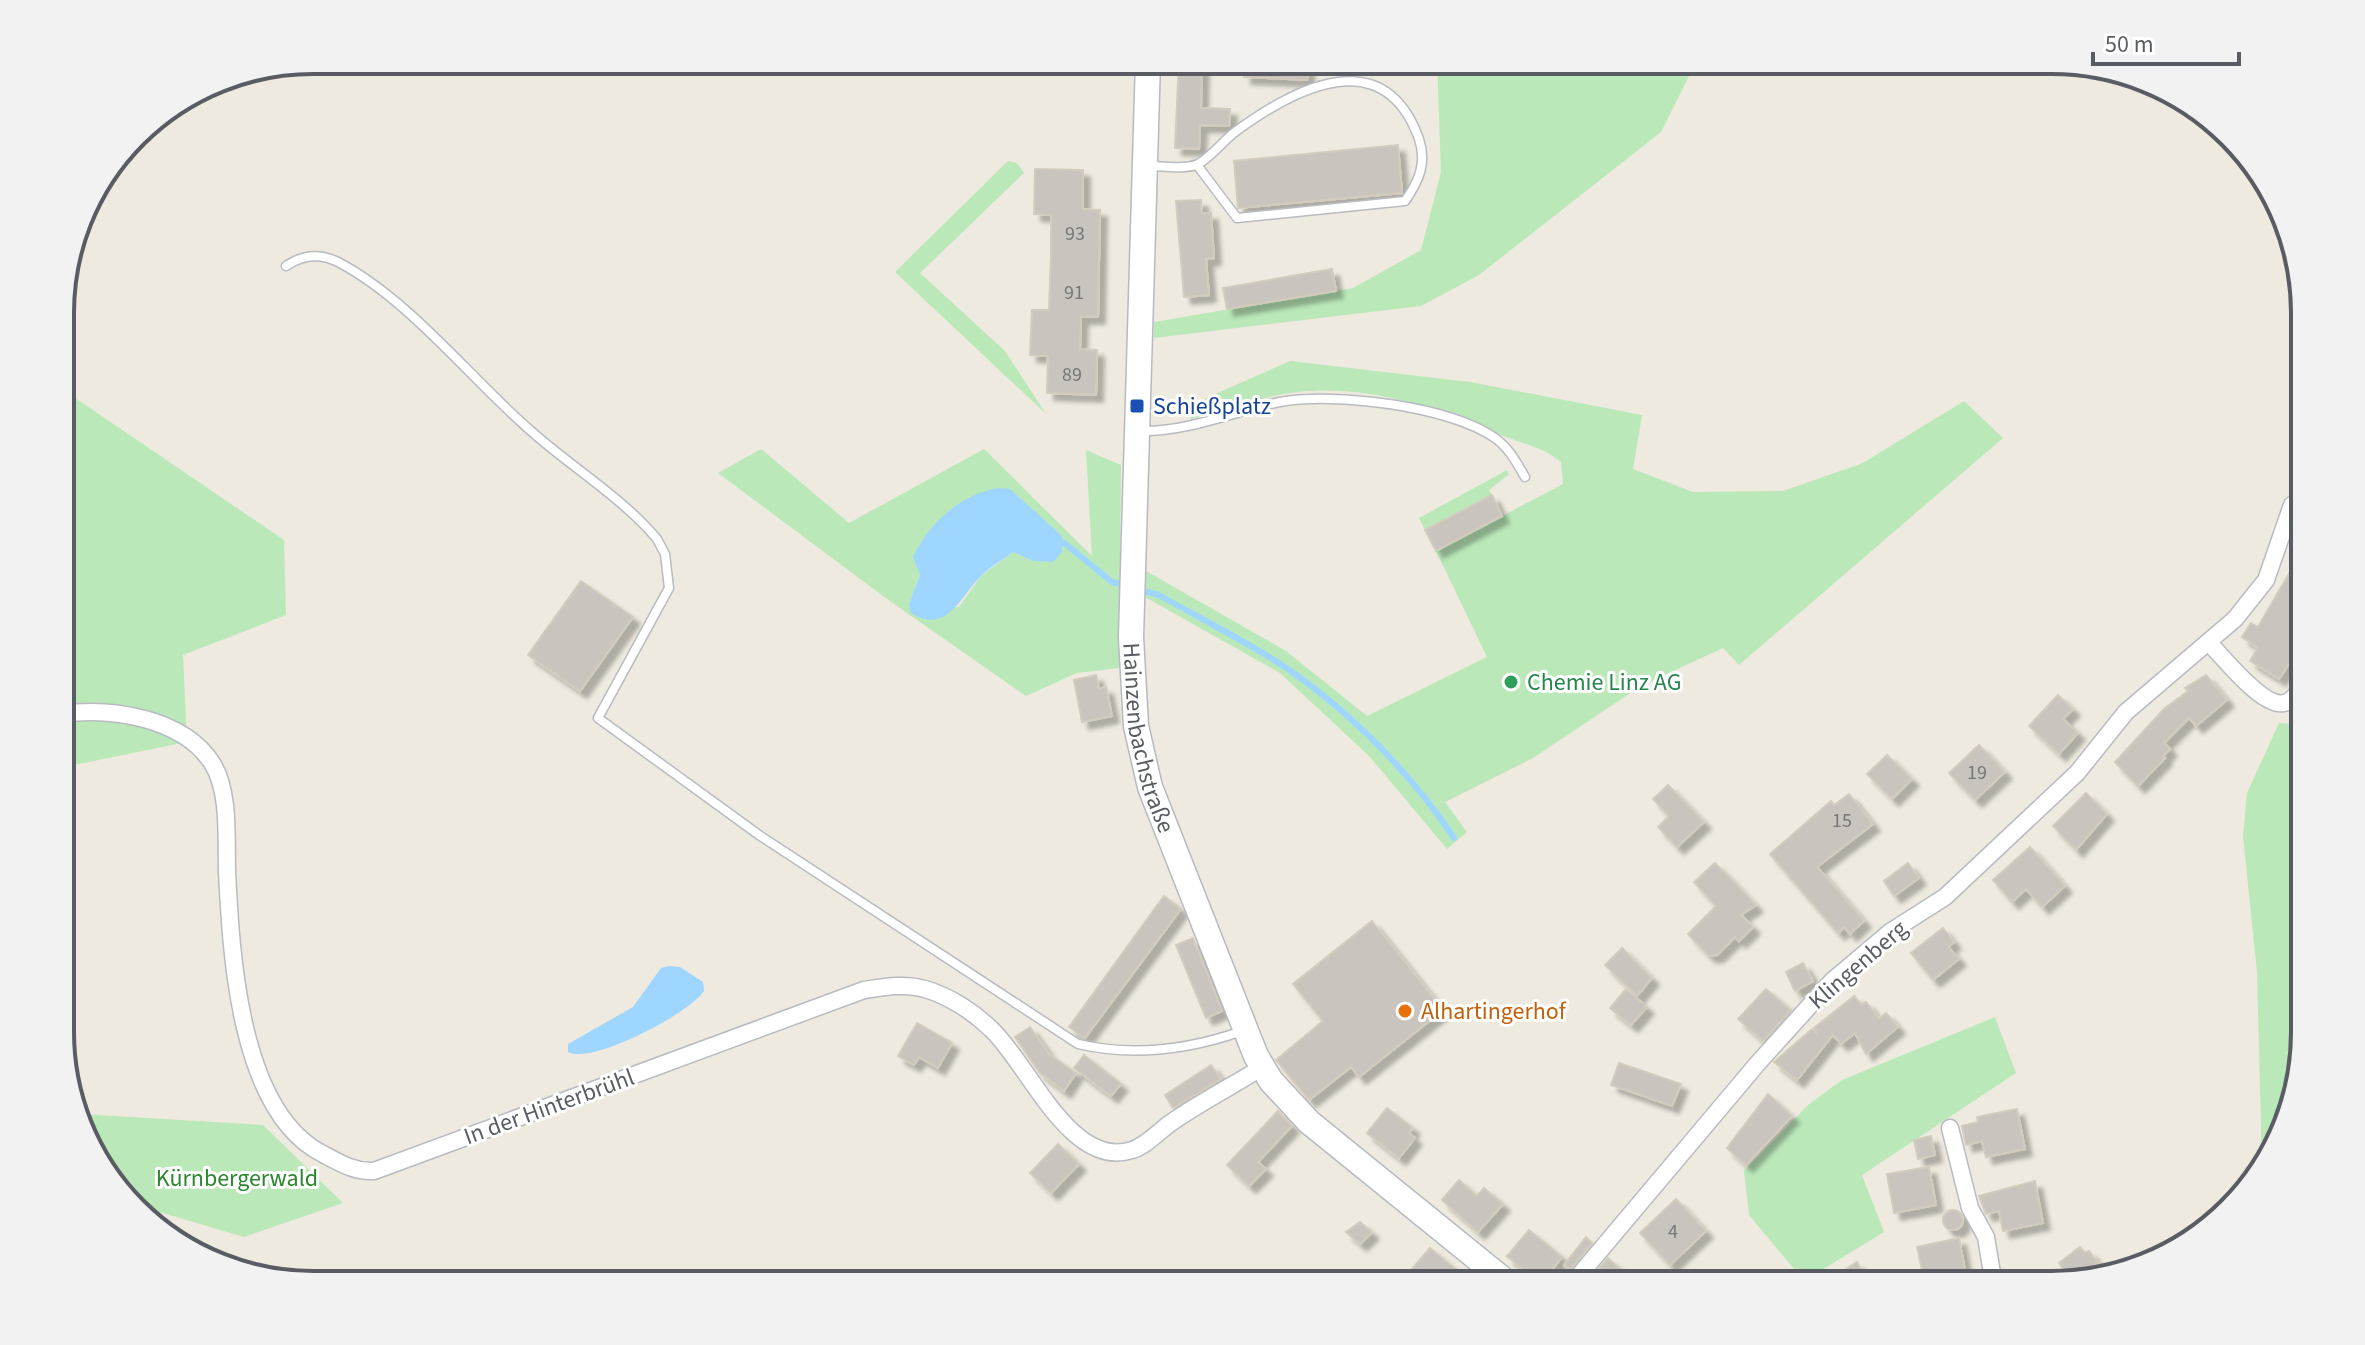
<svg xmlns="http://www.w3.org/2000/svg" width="2365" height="1345" font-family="'Source Sans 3',sans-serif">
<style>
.green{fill:#bae8b9;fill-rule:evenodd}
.water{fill:#9ed6ff}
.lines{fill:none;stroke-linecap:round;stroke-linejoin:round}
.stream{stroke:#9ed6ff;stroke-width:6}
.building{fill:#c9c4bd;stroke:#d3ccbd;stroke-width:2;filter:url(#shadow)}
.lane-casing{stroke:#b8bbc1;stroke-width:11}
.street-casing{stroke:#b8bbc1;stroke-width:19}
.secondary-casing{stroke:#b6bac0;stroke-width:27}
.lane{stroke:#fff;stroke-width:8}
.street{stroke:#fff;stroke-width:16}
.secondary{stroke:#fff;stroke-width:24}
.transit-dot{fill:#1a4fb4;stroke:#fff;stroke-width:3}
.leisure-dot{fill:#2e9e5b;stroke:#fff;stroke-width:3}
.food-dot{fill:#e8710a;stroke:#fff;stroke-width:3}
.labels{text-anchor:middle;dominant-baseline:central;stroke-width:6;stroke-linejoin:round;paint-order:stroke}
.number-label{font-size:20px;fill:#75777a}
.transit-label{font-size:24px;fill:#164399;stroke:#fff;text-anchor:start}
.leisure-label{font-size:24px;fill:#27864d;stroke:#fff;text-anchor:start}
.street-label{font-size:24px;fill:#595d63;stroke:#fff}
.food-label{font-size:24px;fill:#c56008;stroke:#fff;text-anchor:start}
.park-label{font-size:24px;fill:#2c872e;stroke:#fff}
.rim{fill:none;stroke:#595d63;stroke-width:4}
</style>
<defs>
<filter id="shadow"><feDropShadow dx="7" dy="7" stdDeviation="2" flood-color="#0004"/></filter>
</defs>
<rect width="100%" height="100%" fill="#eeeadf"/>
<!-- green -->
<g class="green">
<polygon points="1437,60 1697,60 1661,132 1479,275 1421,306 1154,338 1154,322 1353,288 1421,250 1441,172"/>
<polygon points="1008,161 1017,163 1024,173 920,273 1005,351 1046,414 895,272"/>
<path d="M1290 361 1470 382 1642 415 1633 469 1693 492 1783 491 1863 463 1964 401 2003 438 1739 665 1723 648 1641 686 1533 758 1445 802 1467 832 1447 849 1370 757 1280 673 1145 597 1146 571 1286 651 1367 716 1487 657 1436 551 1563 484 1561 462C1543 447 1523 444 1501 435 1440 408 1366 384 1298 392 1262 396 1226 410 1191 419L1188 406Z"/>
<polygon points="62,389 284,540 286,615 183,655 187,742 74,765 62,748"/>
<path d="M761 449 849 523 984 449 1092 556 1086 450 1121 465 1119 668 1077 673 1026 696 887 599 718 473ZM1062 536 1033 561 1013 552 981 576 959 607 909 604 920 575Z"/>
<polygon points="1507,470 1509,474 1489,490 1492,495 1425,530 1419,518"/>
<polygon points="2279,723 2304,725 2304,1048 2271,1158 2262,1167 2257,972 2243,836 2247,793"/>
<polygon points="1995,1017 2016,1073 1862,1175 1884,1232 1804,1281 1749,1215 1744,1171 1808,1105 1842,1080"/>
<polygon points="81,1114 263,1125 343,1203 244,1237 139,1206 102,1172"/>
</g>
<!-- water -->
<g class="water">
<path d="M997 488 1010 489 1062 536V552L1053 562 1033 561 1013 552C1003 560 990 567 981 576 961 596 946 636 911 613L909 604 920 575 913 557C930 522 959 496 997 488Z"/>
<path d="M669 966 680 967 703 982 704 991C690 1013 592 1065 568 1052V1044L633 1007 661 968Z"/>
</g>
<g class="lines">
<!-- stream -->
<g class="stream">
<polyline points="1063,542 1112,582 1128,586"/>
<path d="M1139 590 1159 595C1196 616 1235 636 1271 658 1341 702 1408 769 1454 838"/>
</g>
</g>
<!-- building -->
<g class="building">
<polygon points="1179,60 1202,60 1201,108 1230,109 1229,126 1200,125 1199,149 1175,148"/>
<polygon points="1245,60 1308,60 1307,80 1244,77"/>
<polygon points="1398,145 1402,193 1238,208 1234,161"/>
<polygon points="1035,169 1083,170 1083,209 1100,210 1098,317 1081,317 1080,349 1097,350 1096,395 1047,393 1048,356 1030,355 1032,310 1049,310 1051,253 1051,215 1034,214"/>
<polygon points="1201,200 1202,213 1211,213 1214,258 1206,259 1209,295 1184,297 1176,201"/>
<polygon points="1332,269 1336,291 1227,309 1223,288"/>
<polygon points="1492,495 1502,516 1436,551 1425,530"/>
<polygon points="2291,570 2304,577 2304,619 2291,644 2299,649 2279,679 2250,661 2258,648 2242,637 2251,623 2258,627"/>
<polygon points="581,581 633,617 580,691 528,655"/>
<polygon points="1096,675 1099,689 1106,687 1112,716 1082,722 1074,680"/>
<polygon points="2206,675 2227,700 2196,726 2189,718 2164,743 2170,749 2163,756 2165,758 2138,786 2115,762 2164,709 2188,691 2185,688"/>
<polygon points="2058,695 2073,709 2063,719 2078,733 2059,754 2029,726"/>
<polygon points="1979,745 2005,772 1975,800 1949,773"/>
<polygon points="1887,755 1912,779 1892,799 1867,774"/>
<polygon points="1668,785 1704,822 1677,847 1658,827 1669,816 1653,799"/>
<polygon points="2086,793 2107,814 2076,850 2053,826"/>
<polygon points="1849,794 1873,824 1817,867 1864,921 1850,934 1844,927 1838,933 1770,854 1831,801 1834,805"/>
<polygon points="2030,847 2065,886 2042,907 2026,889 2012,902 1993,880"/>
<polygon points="1715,863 1756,905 1741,915 1753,927 1739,941 1735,937 1717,955 1709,956 1688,934 1716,906 1694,882"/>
<polygon points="1908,863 1919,878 1894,896 1884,881"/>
<polygon points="1164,896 1181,909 1085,1038 1069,1027"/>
<polygon points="1372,921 1443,1010 1359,1077 1351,1067 1309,1100 1276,1060 1323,1021 1293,984"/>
<polygon points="1943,928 1954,942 1948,947 1959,959 1933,980 1911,953"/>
<polygon points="1193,938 1222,1011 1206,1018 1176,945"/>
<polygon points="1622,948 1652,978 1637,996 1605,965"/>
<polygon points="1803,963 1813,981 1795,991 1786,972"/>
<polygon points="1626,989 1647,1007 1631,1025 1610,1008"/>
<polygon points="1766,989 1791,1010 1763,1041 1738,1019"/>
<polygon points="1854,996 1862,1005 1866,1002 1879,1019 1886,1013 1898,1027 1866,1054 1855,1033 1841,1044 1833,1035 1797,1080 1774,1062 1812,1029 1817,1034 1814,1028"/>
<polygon points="917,1023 952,1043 938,1068 919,1057 914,1065 898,1056"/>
<polygon points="1030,1027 1049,1054 1076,1073 1064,1091 1040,1073 1015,1037"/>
<polygon points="1084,1055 1121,1084 1111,1096 1074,1068"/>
<polygon points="1619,1063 1681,1084 1672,1106 1611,1085"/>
<polygon points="1211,1065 1221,1079 1173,1108 1165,1095"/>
<polygon points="1768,1094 1792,1116 1746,1165 1727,1148"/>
<polygon points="1387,1108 1413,1128 1409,1133 1415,1138 1399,1158 1367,1133"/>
<polygon points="2017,1109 2025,1149 1986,1157 1982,1141 1966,1145 1962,1126 1978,1122 1977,1117"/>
<polygon points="1278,1111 1292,1126 1258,1162 1266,1169 1249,1186 1227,1165"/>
<polygon points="1931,1136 1935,1155 1918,1159 1914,1140"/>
<polygon points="1058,1144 1079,1164 1051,1193 1030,1173"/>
<polygon points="1929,1167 1936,1205 1894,1213 1887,1174"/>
<polygon points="1459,1180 1477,1196 1484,1188 1503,1204 1478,1232 1442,1200"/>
<polygon points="2035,1181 2043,1223 2003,1231 1999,1211 1986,1214 1979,1196"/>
<polygon points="1676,1199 1706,1231 1670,1265 1640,1233"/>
<circle cx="1953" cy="1220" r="10"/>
<polygon points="1360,1222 1372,1232 1360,1244 1346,1232"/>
<polygon points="1529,1230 1562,1257 1541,1284 1507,1256"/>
<polygon points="1586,1237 1592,1243 1570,1270 1564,1265"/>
<polygon points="1959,1238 1966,1276 1925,1284 1917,1247"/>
<polygon points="2080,1247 2085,1253 2089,1251 2102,1268 2098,1271 2101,1274 2073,1283 2059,1263"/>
<polygon points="1430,1248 1475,1285 1416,1285 1406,1276"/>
<polygon points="1608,1258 1637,1285 1587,1283"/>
<polygon points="1857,1262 1870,1285 1821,1285"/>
</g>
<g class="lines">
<defs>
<g id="lane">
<path d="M1149 166C1162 166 1186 170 1198 164 1211 157 1223 141 1235 132 1296 87 1384 42 1419 139 1427 163 1419 181 1405 201L1237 218 1197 165"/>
<path d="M286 266C302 255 320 253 338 262 409 299 471 379 531 431 570 466 624 499 657 539L665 554 669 588 598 718 759 835 1078 1044C1134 1057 1188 1050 1242 1031"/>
<path d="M1141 431C1189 432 1234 411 1280 402 1335 392 1449 406 1495 438 1509 448 1517 463 1525 477"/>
</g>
<g id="street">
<path d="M2210 644C2224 658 2263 708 2284 703 2295 701 2299 689 2304 680"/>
<path d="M62 714C111 707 183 718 212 763 230 791 226 838 227 871 231 953 239 1112 323 1154 340 1163 354 1172 374 1171L864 990C884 987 905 983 925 989 949 996 974 1012 992 1030 1029 1065 1071 1170 1132 1150 1146 1146 1160 1130 1172 1122 1201 1102 1232 1086 1261 1068"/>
<polyline points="1950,1128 1970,1208 1986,1237 1994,1285"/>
<polyline points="1571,1285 1758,1063 1832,981 1890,932 1945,897 2077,773 2126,712 2235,619 2266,580 2292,505"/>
</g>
<g id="secondary">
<path id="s1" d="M1148 60 1131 637 1136 726 1150 787 1256 1056 1271 1081 1309 1122 1510 1285"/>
</g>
</defs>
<!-- lane casing -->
<use href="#lane" class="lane-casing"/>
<!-- street casing -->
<use href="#street" class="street-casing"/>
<!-- secondary casing -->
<use href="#secondary" class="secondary-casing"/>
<!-- lane -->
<use href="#lane" class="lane"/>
<!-- street -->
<use href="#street" class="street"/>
<!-- secondary -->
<use href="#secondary" class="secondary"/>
</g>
<!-- markers -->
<rect class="transit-dot" x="1129" y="398" width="16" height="16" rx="4"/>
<circle class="leisure-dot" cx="1511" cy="682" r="8"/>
<circle class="food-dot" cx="1405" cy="1011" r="8"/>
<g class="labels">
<!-- number labels -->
<g class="number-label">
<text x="1075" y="234">93</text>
<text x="1074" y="293">91</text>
<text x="1072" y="375">89</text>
<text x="1977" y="773">19</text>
<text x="1842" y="821">15</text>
<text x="1673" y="1232">4</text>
</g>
<!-- transit labels -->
<g class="transit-label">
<text x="1153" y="406">Schießplatz</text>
</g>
<!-- leisure labels -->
<g class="leisure-label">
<text x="1527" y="682">Chemie Linz AG</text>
</g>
<!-- street labels -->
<g class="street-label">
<text stroke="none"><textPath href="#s1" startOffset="680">Hainzenbachstraße</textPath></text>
<text transform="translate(1858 965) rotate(-41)">Klingenberg</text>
<text transform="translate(549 1107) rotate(-20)">In der Hinterbrühl</text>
</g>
<!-- food labels -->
<g class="food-label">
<text x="1421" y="1011">Alhartingerhof</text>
</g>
<!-- park labels -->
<g class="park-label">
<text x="237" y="1178">Kürnbergerwald</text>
</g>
</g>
<!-- crop -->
<path d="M0 0H2365V1345H0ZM313 74H2052A239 239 0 0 1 2291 313V1032A239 239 0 0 1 2052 1271H313A239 239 0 0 1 74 1032V313A239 239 0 0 1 313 74Z" fill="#f2f2f3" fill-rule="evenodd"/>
<path class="rim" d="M313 74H2052A239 239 0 0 1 2291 313V1032A239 239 0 0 1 2052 1271H313A239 239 0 0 1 74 1032V313A239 239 0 0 1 313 74Z"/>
<!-- scale -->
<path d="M2093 52v12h146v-12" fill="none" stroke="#595d63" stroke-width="4"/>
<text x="2105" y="52" font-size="24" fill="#595d63" stroke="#ffffff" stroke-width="6" paint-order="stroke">50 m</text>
</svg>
